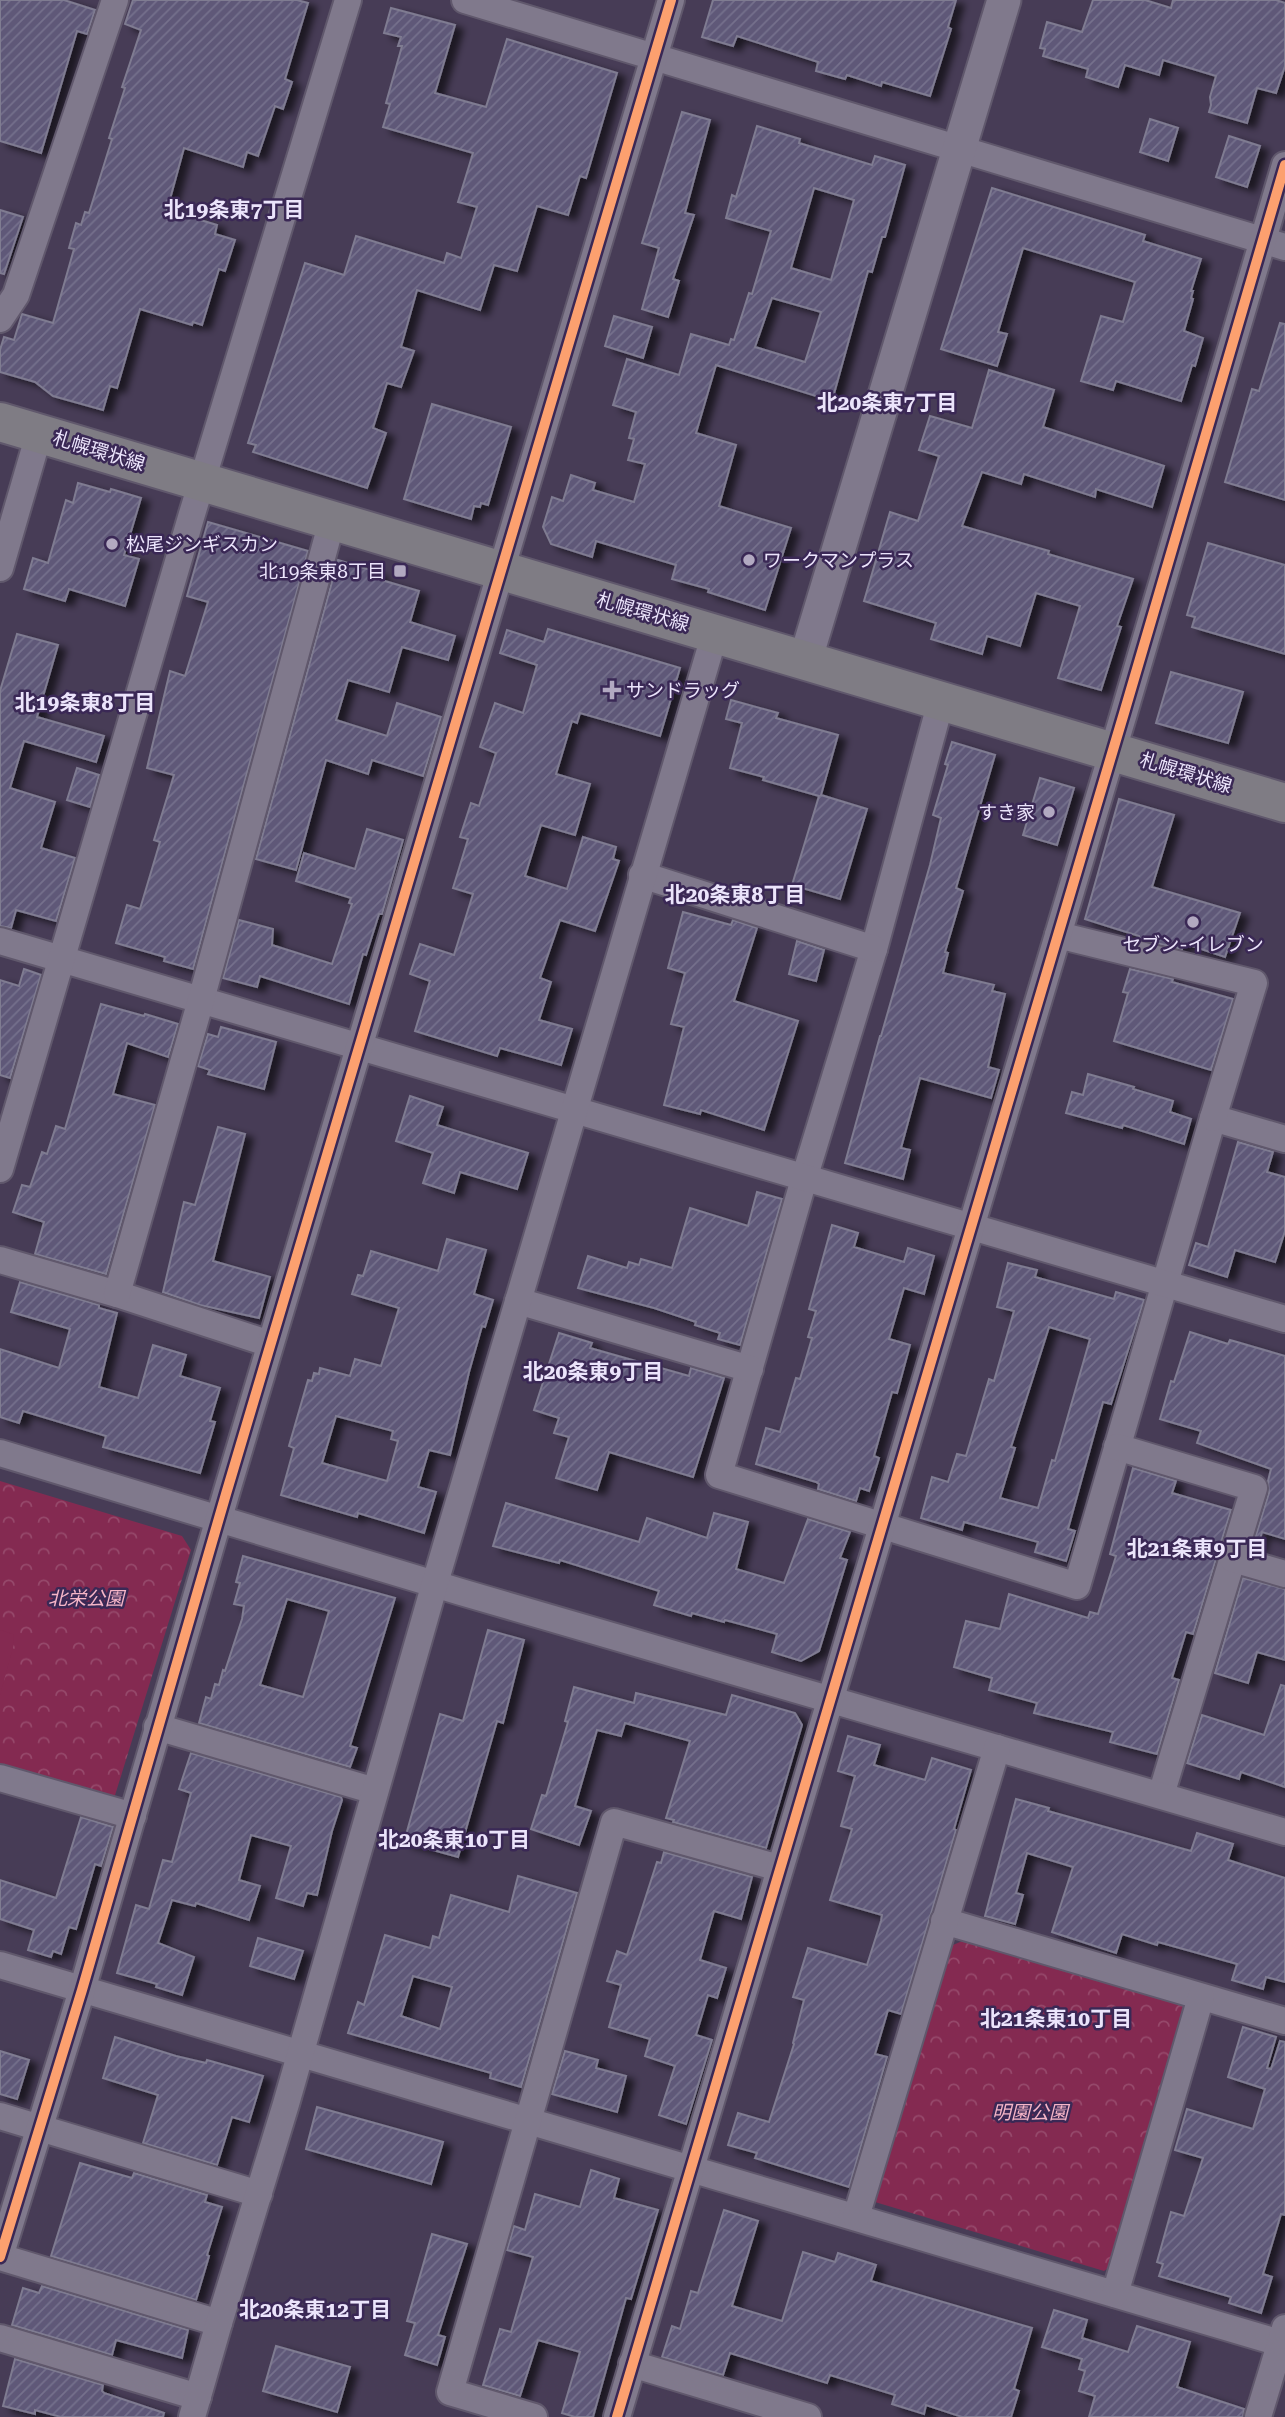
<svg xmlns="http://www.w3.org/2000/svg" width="1285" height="2417" font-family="'Roboto Serif','Noto Sans JP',serif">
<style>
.park{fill:url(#park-crowns)}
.garden{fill:#842a51}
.building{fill:url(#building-hatch);stroke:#7f7b91;stroke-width:2;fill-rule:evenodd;filter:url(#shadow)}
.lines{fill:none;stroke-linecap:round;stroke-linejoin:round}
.minor-casing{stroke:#60586c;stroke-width:30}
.tertiary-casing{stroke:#60586c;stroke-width:37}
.primary-casing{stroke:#60586c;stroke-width:42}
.minor{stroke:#80798c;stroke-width:26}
.tertiary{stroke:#80798c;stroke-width:33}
.primary{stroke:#7f7c84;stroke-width:38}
.cycleway-casing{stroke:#3a2855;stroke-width:15}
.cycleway{stroke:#fca06f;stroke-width:10}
.poi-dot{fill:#b2a9c1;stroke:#3a2855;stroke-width:2.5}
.labels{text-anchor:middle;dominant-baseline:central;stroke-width:5;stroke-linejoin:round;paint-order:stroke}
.street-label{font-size:19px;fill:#ebe4fb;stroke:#3a2855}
.poi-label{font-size:19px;fill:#ebe4fb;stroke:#3a2855;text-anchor:start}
.park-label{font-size:19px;font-style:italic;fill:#f6b5c7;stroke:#3a2855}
.neighbourhood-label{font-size:21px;font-weight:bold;fill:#ebe4fb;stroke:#3a2855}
</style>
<defs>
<pattern id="park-crowns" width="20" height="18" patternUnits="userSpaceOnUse" patternTransform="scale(1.75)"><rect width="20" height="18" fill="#842a51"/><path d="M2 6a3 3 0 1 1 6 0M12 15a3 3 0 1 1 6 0" fill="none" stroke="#96496b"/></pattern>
<pattern id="building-hatch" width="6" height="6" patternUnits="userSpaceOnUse" patternTransform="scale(1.75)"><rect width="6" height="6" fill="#5e5878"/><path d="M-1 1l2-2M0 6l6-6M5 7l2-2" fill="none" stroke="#75708c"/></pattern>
<filter id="shadow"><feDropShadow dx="8" dy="4.5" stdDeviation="3.5" flood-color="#0009"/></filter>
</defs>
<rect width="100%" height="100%" fill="#473c56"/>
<!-- park -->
<g class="park">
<polygon points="0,1481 182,1536 191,1550 112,1805 0,1770"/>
<polygon points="967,1939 1186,2001 1115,2263 1104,2271 875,2202 871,2194 953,1945"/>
</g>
<!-- garden -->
<polygon class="garden" points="0,1630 13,1634 14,1644 0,1695"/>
<!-- building -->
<g class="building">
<polygon points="0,0 64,0 95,10 87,34 77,31 41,153 0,141"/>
<polygon points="133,0 297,0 308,3 285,79 292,82 283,109 275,106 258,156 247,152 243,167 184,148 167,210 217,225 215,234 235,240 225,271 219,269 202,325 193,322 192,325 140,309 117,388 110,386 103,410 53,396 35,382 0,372 0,350 4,337 14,340 22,314 53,323 74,249 69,248 76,223 81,225 85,212 89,213 112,139 109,138 125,88 122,87 141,30 125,24"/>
<polygon points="713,0 956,0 948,27 951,29 930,96 882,82 881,86 847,75 845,79 816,71 818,62 737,36 733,46 702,37"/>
<polygon points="1093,0 1145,0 1171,8 1173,0 1276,0 1285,3 1285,66 1276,93 1257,88 1247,123 1209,112 1211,105 1210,97 1216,76 1163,60 1159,75 1125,65 1118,87 1086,77 1088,69 1043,56 1045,49 1040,48 1047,22 1082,32"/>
<polygon points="391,8 455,25 435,93 486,107 507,39 617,73 586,178 580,176 568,215 537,206 517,271 494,265 480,310 417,290 401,347 414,351 401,387 387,383 373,428 386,433 367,488 253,452 256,445 248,443 305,263 344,275 356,236 444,263 447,253 461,258 477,207 458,202 473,153 383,127 390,104 386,103 402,46 398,46 401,37 384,33"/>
<polygon points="682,112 710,120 685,213 694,215 673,279 679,281 668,317 642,309 659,248 642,243"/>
<polygon points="1150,119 1178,128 1168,161 1140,152"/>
<path d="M757 126 800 139 799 143 872 165 875 156 905 165 885 237H882L872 272 868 271 832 401 716 365 696 433 736 445 719 506 791 528 765 610 708 592 709 589 672 579 676 565 596 541 592 557 551 544 543 527 552 497 563 501 571 475 595 483 593 490 634 502 645 464 628 460 634 439 629 438 636 412 613 405 627 359 679 375 691 334 729 345 731 339 734 340 749 293 752 294 771 231 726 218 732 195 736 197ZM814 188 854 200 831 280 791 268ZM772 298 821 312 805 362 755 347Z"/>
<polygon points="1229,136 1260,146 1247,187 1216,177"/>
<polygon points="992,188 1145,235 1143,241 1201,259 1191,291 1193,291 1191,298 1193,299 1184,331 1203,338 1195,366 1192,365 1181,401 1116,381 1113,390 1081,381 1101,316 1123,322 1135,282 1023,248 998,332 1007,334 997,366 941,349"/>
<polygon points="0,210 23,217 4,274 0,273"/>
<polygon points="614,316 652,327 643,358 605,346"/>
<polygon points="1280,323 1285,324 1285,500 1225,482 1252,389 1259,391"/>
<polygon points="989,370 1054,390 1043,427 1164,466 1152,507 1096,489 1095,497 1024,474 1021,484 982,472 962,526 1049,551 1048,554 1133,579 1117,626 1121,627 1101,690 1058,678 1080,606 1036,593 1020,646 987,636 982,654 931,639 936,623 864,601 890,512 918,521 939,456 919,450 930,416 972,428"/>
<polygon points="432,404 511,427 488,505 481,503 480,507 474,506 471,519 404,499"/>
<polygon points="78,483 110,492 111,489 141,498 124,555 139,559 125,606 69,589 65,601 24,589 33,558 48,563 66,500 73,503"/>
<polygon points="208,522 308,551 193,969 164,961 165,957 116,943 127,905 140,909 160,842 154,840 174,775 147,768 170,671 185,676 208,602 187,596"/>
<polygon points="1208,543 1285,565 1285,654 1192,627 1195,617 1187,615"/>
<polygon points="338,560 380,573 378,579 419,591 410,622 455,636 448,660 402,647 389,692 348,680 336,720 387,736 397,703 441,717 423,776 372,760 368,774 326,760 296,870 256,859"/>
<polygon points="548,629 680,668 660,736 580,713 577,723 572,721 556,774 590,784 575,835 541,825 525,876 567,889 583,837 616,847 613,859 619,861 595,931 560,920 540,978 551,982 539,1020 572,1029 561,1065 500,1048 497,1056 415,1031 430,981 410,974 420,944 454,955 473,894 453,888 468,839 460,837 471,803 479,806 496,753 480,747 495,703 523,713 537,665 500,653 507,630 544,642"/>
<polygon points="17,634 58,645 37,717 104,736 96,762 24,741 10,788 55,802 41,848 75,858 56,921 16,910 11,928 0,926 0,691"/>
<polygon points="1171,672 1243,692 1228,743 1156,723"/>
<polygon points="731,700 778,713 776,718 838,735 821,795 867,809 840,899 792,885 819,796 763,780 764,777 730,768 742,723 726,719"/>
<polygon points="952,742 995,755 956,888 963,891 945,952 948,953 943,973 994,985 992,991 1005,994 988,1067 999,1070 991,1098 920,1078 901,1148 910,1150 903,1179 845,1163 880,1036 881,1036 930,865 941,818 933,815 948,765 945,764"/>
<polygon points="77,768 99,775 90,807 67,800"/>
<polygon points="1040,778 1074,788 1057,845 1023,835"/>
<polygon points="1119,799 1174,815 1152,887 1240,913 1225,957 1183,943 1182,949 1139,939 1139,936 1085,919"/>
<polygon points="367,829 403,840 382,914 379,914 366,955 363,954 349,1004 260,976 257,987 223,978 239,920 273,929 272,945 332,964 352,904 349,903 351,898 296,881 304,853 355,869"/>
<polygon points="683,912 731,925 733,920 757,928 734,1001 798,1021 764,1130 701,1110 700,1114 664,1105 684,1027 671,1024 685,973 668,968"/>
<polygon points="797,941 824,950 816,981 789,974"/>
<polygon points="24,969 41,975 10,1078 0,1075 0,980 19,986"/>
<polygon points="1130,969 1173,979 1172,982 1233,999 1211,1070 1114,1041 1128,993 1123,992"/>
<polygon points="101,1004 144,1016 145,1014 178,1024 168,1057 127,1043 113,1094 155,1105 106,1274 35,1254 44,1222 13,1212 22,1185 30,1187 42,1152 47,1154 56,1126 65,1129"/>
<polygon points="221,1027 276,1042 264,1089 208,1074 210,1070 198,1066 208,1034 218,1037"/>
<polygon points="1088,1074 1134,1087 1133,1089 1173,1101 1170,1112 1191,1119 1184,1144 1123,1125 1122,1128 1066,1113 1072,1092 1083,1095"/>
<polygon points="410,1096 443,1107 437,1125 528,1153 517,1189 460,1172 454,1193 423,1183 433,1153 396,1141"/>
<polygon points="218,1127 245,1134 213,1261 270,1277 259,1318 200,1305 163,1292 184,1202 195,1205"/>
<polygon points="1238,1142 1273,1152 1267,1172 1285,1177 1285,1231 1275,1262 1235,1250 1227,1277 1189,1265 1196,1243 1208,1247"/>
<polygon points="757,1192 782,1199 740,1345 718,1339 720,1333 695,1325 696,1322 654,1308 578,1288 588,1256 627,1268 629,1262 639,1265 641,1259 672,1268 690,1208 748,1226"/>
<polygon points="832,1225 858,1233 854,1247 904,1262 908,1248 934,1256 924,1294 904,1288 889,1339 910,1345 897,1393 892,1392 874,1456 879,1458 869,1491 860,1488 856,1501 818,1489 819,1484 816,1482 756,1464 766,1428 780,1432 796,1378 800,1379 812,1338 808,1337 816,1311 809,1309"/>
<path d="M447 1239 486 1250 474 1294 493 1300 485 1327 482 1326 469 1372 450 1455 429 1450 418 1487 436 1492 424 1533 358 1513 357 1517 281 1495 294 1448 289 1446 308 1380 312 1381 314 1373 319 1374 320 1368 350 1376 355 1359 381 1366 399 1308 352 1294 358 1275 363 1276 371 1251 438 1271ZM336 1416 393 1431 391 1439 398 1441 387 1481 322 1463Z"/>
<path d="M1008 1263 1037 1270 1035 1277 1114 1299 1116 1292 1144 1300 1111 1404 1103 1402 1068 1529 1075 1531 1066 1561 1035 1552 1038 1542 964 1522 962 1530 921 1518 932 1477 948 1482 957 1454 966 1456 989 1379 994 1381 1014 1311 997 1307ZM1049 1327 1090 1339 1055 1461 1052 1460 1038 1508 1000 1498 1015 1448 1011 1447Z"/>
<polygon points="20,1282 99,1305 99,1308 117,1313 99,1387 138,1398 153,1345 186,1355 180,1376 220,1388 210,1421 215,1422 200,1473 103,1447 106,1436 23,1411 19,1423 0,1417 0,1349 59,1368 70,1329 11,1312"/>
<polygon points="1190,1332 1228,1344 1230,1340 1285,1356 1285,1539 1262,1532 1257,1550 1252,1548 1269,1493 1268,1481 1271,1469 1197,1443 1201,1431 1160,1419 1171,1381 1174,1382"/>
<polygon points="559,1333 592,1343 590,1348 689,1376 691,1368 724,1378 693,1477 609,1452 597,1490 556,1478 569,1437 554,1433 559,1418 534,1410"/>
<polygon points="1133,1468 1176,1481 1172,1493 1231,1510 1193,1634 1186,1632 1172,1678 1179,1680 1157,1754 1110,1742 1113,1732 1034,1713 1037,1703 989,1690 992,1678 954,1667 966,1621 1000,1629 1009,1594 1088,1618 1090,1612 1098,1614 1116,1556 1110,1554"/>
<polygon points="506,1503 639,1542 647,1518 707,1538 714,1513 748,1522 736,1569 784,1583 808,1519 850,1532 840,1558 847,1560 819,1651 801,1661 772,1652 777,1634 725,1620 724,1622 692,1613 691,1616 654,1605 659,1591 560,1560 559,1563 493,1546"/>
<path d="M243 1556 395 1598 350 1746 357 1748 350 1767 199 1723 206 1697 211 1699 215 1684 219 1685 223 1670 225 1671 242 1619 244 1606 234 1604 240 1583 236 1582ZM287 1599 329 1611 303 1697 260 1685Z"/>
<polygon points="1243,1578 1285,1589 1285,1660 1257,1652 1248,1683 1215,1673"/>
<polygon points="488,1630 524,1640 503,1723 497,1721 458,1857 404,1842 440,1714 463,1721"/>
<polygon points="1281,1685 1285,1686 1285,1787 1241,1772 1239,1779 1187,1763 1202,1715 1264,1735"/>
<polygon points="574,1687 634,1703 636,1693 726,1715 732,1695 795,1713 802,1725 766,1848 673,1822 674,1820 666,1818 690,1741 625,1723 621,1736 597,1730 575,1806 591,1811 579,1845 531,1829 542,1795 546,1796 568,1722 565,1721"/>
<polygon points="848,1736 880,1745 874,1765 925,1780 932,1758 971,1770 954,1829 956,1830 901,2014 888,2010 875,2054 887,2057 849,2187 755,2158 757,2153 728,2145 738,2113 769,2122 794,2044 793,2043 804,2000 793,1997 808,1948 867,1965 881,1921 882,1915 830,1900 852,1829 841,1826 855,1776 838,1771"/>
<polygon points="191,1753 341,1797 342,1800 332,1831 317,1895 307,1893 303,1906 276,1898 291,1846 251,1835 239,1880 260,1886 249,1920 196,1903 195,1906 172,1900 158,1943 194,1957 182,1995 156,1987 157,1984 117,1973 136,1905 149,1909 163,1860 172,1862 191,1793 179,1789"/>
<polygon points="1016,1799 1049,1808 1048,1811 1191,1851 1197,1833 1233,1844 1228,1860 1285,1878 1285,1982 1266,1977 1263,1989 1232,1980 1237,1964 1158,1942 1157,1945 1122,1934 1116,1953 1052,1932 1073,1867 1027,1853 1016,1893 1023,1895 1015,1924 985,1916"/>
<polygon points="81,1817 113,1827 101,1866 95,1864 76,1929 69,1927 61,1954 53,1951 51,1957 28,1950 34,1930 0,1919 0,1880 56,1898"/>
<polygon points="664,1852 752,1877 741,1919 714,1911 700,1960 726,1968 717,1998 708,1995 696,2035 712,2040 686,2124 659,2115 675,2066 645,2056 650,2039 609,2027 621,1985 607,1981 617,1951 627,1955 657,1862 661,1863"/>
<path d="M518 1876 577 1893 521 2087 490 2078 491 2073 348 2033 358 2002 364 2005 385 1935 430 1948 433 1936 439 1938 451 1895 509 1912ZM413 1976 452 1987 440 2029 401 2016Z"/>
<polygon points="258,1938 303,1951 294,1979 250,1966"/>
<polygon points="1243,2027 1276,2037 1267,2068 1271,2069 1280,2041 1285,2042 1285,2215 1281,2214 1263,2274 1272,2277 1261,2313 1229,2303 1231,2297 1159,2276 1163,2264 1157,2262 1171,2212 1184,2216 1203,2158 1175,2150 1187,2109 1253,2129 1265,2089 1228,2077"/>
<polygon points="115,2037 176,2056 206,2063 207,2060 263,2076 249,2122 232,2117 217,2165 143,2143 158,2095 103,2078"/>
<polygon points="0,2051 29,2060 17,2099 0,2094"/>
<polygon points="565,2051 598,2060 596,2068 626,2076 617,2112 552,2094"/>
<polygon points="317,2107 443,2142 431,2184 306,2149"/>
<polygon points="80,2163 132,2178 134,2173 207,2195 205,2202 222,2207 207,2255 209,2256 196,2300 51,2256"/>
<polygon points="591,2170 619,2179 614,2198 658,2210 631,2299 626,2298 593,2417 575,2417 562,2413 580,2352 538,2340 520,2396 483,2385 500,2329 511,2332 533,2257 507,2250 514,2226 525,2230 535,2194 580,2207"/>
<polygon points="724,2210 758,2221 732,2306 782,2321 803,2252 835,2262 838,2253 876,2265 871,2281 1032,2328 1014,2389 1019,2391 1011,2417 962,2417 926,2405 924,2414 892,2404 895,2395 830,2375 827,2383 730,2353 723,2375 662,2357 672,2326 680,2329 691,2291 698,2293"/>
<polygon points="432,2234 467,2244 438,2335 445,2337 437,2365 405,2355 415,2323 407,2321"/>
<polygon points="42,2286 188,2330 182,2358 116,2340 112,2355 12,2325 23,2288 39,2293"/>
<polygon points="1054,2310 1087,2320 1082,2338 1128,2352 1137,2326 1190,2342 1177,2387 1244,2409 1243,2417 1089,2417 1095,2396 1079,2391 1085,2371 1079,2369 1082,2359 1042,2347"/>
<polygon points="276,2346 350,2367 337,2412 263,2391"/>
<polygon points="15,2359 103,2385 102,2391 104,2393 164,2413 163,2417 61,2417 35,2410 35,2414 3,2406"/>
</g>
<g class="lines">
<defs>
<g id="minor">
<polyline points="465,0 1285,247"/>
<polyline points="0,319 16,295 115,0"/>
<polyline points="0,568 39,434"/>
<polyline points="941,701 874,949 804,1179 719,1475 1077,1586 1213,1118 1285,1139"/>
<polyline points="642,875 874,949"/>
<polyline points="1058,935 1254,983 1213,1118"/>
<polyline points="0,941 1285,1319"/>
<polyline points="0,1169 192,514 348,0"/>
<polyline points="0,1260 117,1294 270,1344"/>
<polyline points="117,1294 201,1000 332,521"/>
<polyline points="518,1301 750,1369"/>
<polyline points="1117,1447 1254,1488 1161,1795"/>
<polyline points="0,1453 461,1592 1285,1832"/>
<polyline points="1233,1559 1285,1574"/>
<polyline points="157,1727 375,1791"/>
<polyline points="0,1778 133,1816"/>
<polyline points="944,1921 1285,2021"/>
<polyline points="0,1965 1280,2343"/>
<polyline points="0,2116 259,2194"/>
<polyline points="856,2217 997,1748"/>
<polyline points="0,2257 82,1990 226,1494 671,0"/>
<polyline points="0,2257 219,2323"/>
<polyline points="1115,2294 1201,1997"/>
<polyline points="0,2338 198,2397"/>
<polyline points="632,2364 808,2417"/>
<polyline points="192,2417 219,2323 286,2104 435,1583 715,633"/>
<polyline points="534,2417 450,2392 614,1822 779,1868"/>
<path d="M617 2417C836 1665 1067 917 1285 165"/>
<polyline points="1258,2417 1285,2328"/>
</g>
<polyline id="tertiary" points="805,661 1004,0"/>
<polyline id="primary" points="0,422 1285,803"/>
</defs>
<!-- minor casing -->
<use href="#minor" class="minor-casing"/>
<!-- tertiary casing -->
<use href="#tertiary" class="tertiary-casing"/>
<!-- primary casing -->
<use href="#primary" class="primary-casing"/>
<!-- minor -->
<use href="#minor" class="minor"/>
<!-- tertiary -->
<use href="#tertiary" class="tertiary"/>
<!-- primary -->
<use href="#primary" class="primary"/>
<defs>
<g id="cycleway">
<polyline points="0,2257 82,1990 226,1494 671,0"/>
<path d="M617 2417C836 1665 1067 917 1285 165"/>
</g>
</defs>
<!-- cycleway casing -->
<use href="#cycleway" class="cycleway-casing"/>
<!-- cycleway -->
<use href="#cycleway" class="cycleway"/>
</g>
<!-- markers -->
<g class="poi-dot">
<circle cx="112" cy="544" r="7"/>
<circle cx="749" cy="560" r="7"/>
<rect x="393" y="564" width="14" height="14" rx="3.5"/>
<path d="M608.5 679.5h7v7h7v7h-7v7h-7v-7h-7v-7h7z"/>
<circle cx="1049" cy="812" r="7"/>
<circle cx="1193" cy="922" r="7"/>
</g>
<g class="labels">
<!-- street labels -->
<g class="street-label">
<text transform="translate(99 451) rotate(17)">札幌環状線</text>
<text transform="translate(643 612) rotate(16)">札幌環状線</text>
<text transform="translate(1186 773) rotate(17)">札幌環状線</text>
</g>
<!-- poi labels -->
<g class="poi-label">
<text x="126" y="544">松尾ジンギスカン</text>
<text x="763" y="560">ワークマンプラス</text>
<text x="386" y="571" text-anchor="end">北19条東8丁目</text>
<text x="626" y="690">サンドラッグ</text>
<text x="1035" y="812" text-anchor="end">すき家</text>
<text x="1193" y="944" text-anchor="middle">セブン-イレブン</text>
</g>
<!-- park labels -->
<g class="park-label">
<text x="86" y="1598">北栄公園</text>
<text x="1030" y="2112">明園公園</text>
</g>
<!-- neighbourhood labels -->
<g class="neighbourhood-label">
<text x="234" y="210">北19条東7丁目</text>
<text x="887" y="403">北20条東7丁目</text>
<text x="85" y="703">北19条東8丁目</text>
<text x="735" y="895">北20条東8丁目</text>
<text x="593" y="1372">北20条東9丁目</text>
<text x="1197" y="1549">北21条東9丁目</text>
<text x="454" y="1840">北20条東10丁目</text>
<text x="1056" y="2019">北21条東10丁目</text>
<text x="315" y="2310">北20条東12丁目</text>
</g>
</g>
</svg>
